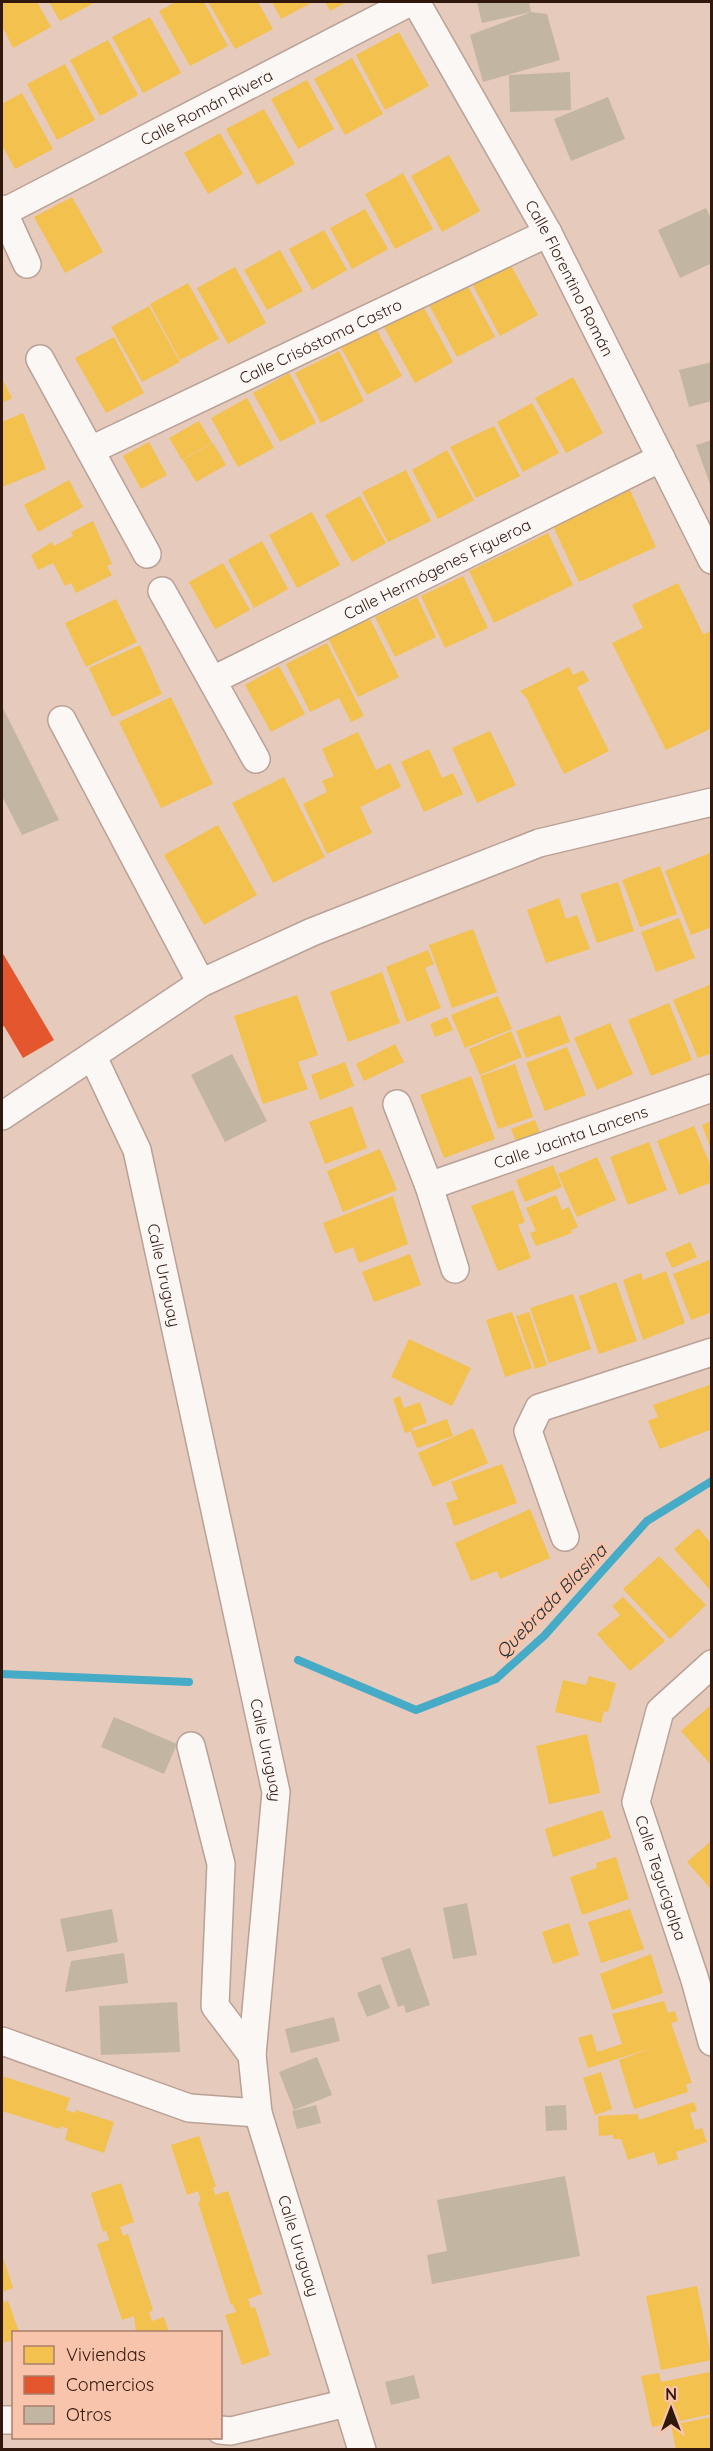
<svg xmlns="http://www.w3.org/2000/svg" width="713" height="2451" font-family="Quicksand,sans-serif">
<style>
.homes{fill:#f2c14e}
.shops{fill:#e4572e}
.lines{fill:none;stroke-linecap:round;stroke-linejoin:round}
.stream{stroke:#45abc6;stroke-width:8}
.building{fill:#c2b5a2}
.minor-casing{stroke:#b9a196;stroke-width:30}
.minor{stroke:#fbf7f5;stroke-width:27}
.labels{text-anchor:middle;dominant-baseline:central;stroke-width:6;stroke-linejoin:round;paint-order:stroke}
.street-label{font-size:16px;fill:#30180d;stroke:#f8c4ab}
.water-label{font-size:18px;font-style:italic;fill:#1a2f37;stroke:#f8c4ab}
</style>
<rect width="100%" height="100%" fill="#e6cabc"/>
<!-- homes -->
<g class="homes">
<polygon points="2,2 37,2 51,27 13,48 2,26"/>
<polygon points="49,2 96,2 60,21"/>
<polygon points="176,2 204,2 228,46 190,66 159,11"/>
<polygon points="208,2 258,2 273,29 235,49"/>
<polygon points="272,2 313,2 281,19"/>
<polygon points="325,2 347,2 330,11"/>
<polygon points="150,17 181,73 143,93 112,37"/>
<polygon points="399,32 429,86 385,110 356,55"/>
<polygon points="108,40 138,95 100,116 70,60"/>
<polygon points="352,58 383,114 345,135 314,79"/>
<polygon points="65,64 95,120 57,140 27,84"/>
<polygon points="307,80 334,129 298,149 271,99"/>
<polygon points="22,93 53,149 15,169 2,145 2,104"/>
<polygon points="264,109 295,164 257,185 226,129"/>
<polygon points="220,133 243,174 208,194 184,153"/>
<polygon points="449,155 480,211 442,232 411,176"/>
<polygon points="403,173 433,229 395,249 365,194"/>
<polygon points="72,197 103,252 65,273 34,217"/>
<polygon points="365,209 388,249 352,269 330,228"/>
<polygon points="324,230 347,270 312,290 289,249"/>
<polygon points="280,250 303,291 267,310 244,270"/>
<polygon points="508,260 538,315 500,336 470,280"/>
<polygon points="235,267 266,323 228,344 197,288"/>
<polygon points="465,281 495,337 457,357 427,301"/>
<polygon points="188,283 219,339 180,360 150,304"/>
<polygon points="149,306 180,362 142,382 111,327"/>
<polygon points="423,306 453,362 415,383 384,327"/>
<polygon points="375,327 402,376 367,395 340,346"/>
<polygon points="114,337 144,393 106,413 75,358"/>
<polygon points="339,351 364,401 321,423 295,373"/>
<polygon points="289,373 316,423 280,442 253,393"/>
<polygon points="573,377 603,433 566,453 535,398"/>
<polygon points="2,378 12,398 2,403"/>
<polygon points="247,398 274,448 238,467 211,418"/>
<polygon points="532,403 559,453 523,472 497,422"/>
<polygon points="23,413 46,469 2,487 2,422"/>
<polygon points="199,421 212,443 182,460 169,438"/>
<polygon points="494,426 520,476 476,498 450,447"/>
<polygon points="149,442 167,475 141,489 123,456"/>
<polygon points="213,443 226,465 196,482 183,460"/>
<polygon points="447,450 474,500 438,519 412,470"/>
<polygon points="406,470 431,521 388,542 362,492"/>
<polygon points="69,480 83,507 38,532 24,505"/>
<polygon points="630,490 656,547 579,582 553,526"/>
<polygon points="360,496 386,543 352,562 325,515"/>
<polygon points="312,512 340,565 297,588 269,535"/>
<polygon points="93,521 112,564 107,566 112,575 76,593 71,583 65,586 53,563 38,570 31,555 52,542 54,546 73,536 71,532"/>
<polygon points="548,533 573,585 494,623 469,571"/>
<polygon points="262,541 288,589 254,608 228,560"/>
<polygon points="223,563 250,610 215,629 189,582"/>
<polygon points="463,576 488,628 445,648 421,596"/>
<polygon points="678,583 703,634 712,631 712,728 666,750 612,643 643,628 632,605"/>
<polygon points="417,597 436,637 395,657 375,617"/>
<polygon points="116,599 137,642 86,667 65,623"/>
<polygon points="370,619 399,677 358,697 327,636 359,620 361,623"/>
<polygon points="327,643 364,716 351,722 339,698 310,712 286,664"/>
<polygon points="140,645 162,694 112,717 89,668"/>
<polygon points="279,666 305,714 271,732 245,685"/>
<polygon points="569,667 573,675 583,670 589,681 577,687 609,751 564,774 526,697 520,691"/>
<polygon points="171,697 213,784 161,808 119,722"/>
<polygon points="490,731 516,785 477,803 452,748"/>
<polygon points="358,732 376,770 390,763 401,787 360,807 372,833 327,854 303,804 327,792 322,781 334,776 322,749"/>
<polygon points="429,749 442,778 453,773 463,794 424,812 401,762"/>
<polygon points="284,777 325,857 273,883 232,803"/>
<polygon points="218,825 257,895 204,925 164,855"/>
<polygon points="712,852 712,927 691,935 665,871"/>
<polygon points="660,866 677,914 640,927 622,880"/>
<polygon points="618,882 634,931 597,943 580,894"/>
<polygon points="559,898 566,919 577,915 590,949 546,963 527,910"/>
<polygon points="679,918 695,958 656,972 641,932"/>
<polygon points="473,929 497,992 452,1008 429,945"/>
<polygon points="428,950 434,964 425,968 441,1008 407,1022 386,967"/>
<polygon points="382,972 400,1023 348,1042 330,992"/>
<polygon points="712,984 712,1053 698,1058 673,1000"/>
<polygon points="297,995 318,1055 298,1062 308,1089 263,1104 234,1016"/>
<polygon points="498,996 512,1029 465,1048 451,1015"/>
<polygon points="669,1003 692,1060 651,1076 628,1020"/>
<polygon points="560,1015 570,1042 526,1058 516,1031"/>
<polygon points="447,1017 453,1030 435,1037 430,1024"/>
<polygon points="610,1023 633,1074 597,1090 574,1038"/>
<polygon points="511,1031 522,1057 480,1075 469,1049"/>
<polygon points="395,1044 404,1062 364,1081 356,1064"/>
<polygon points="567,1047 586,1095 545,1111 526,1063"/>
<polygon points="345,1062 354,1086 320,1100 311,1075"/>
<polygon points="515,1064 533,1117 498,1129 480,1076"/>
<polygon points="471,1076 495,1139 444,1158 420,1095"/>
<polygon points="352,1106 367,1148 325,1164 309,1122"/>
<polygon points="535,1120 540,1133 516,1141 511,1129"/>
<polygon points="712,1121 712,1149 711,1149 702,1125"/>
<polygon points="694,1126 712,1169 712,1182 679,1195 657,1141"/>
<polygon points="649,1142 667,1190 628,1205 610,1157"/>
<polygon points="380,1149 397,1190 343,1212 327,1171"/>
<polygon points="597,1157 616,1200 577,1217 558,1174"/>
<polygon points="553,1165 562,1187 525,1202 516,1180"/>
<polygon points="513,1190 525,1222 518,1225 531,1258 498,1271 471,1206"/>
<polygon points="556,1195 562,1210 569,1207 578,1227 571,1230 572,1233 536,1246 530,1233 536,1231 526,1208"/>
<polygon points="393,1196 408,1244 359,1263 353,1247 335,1254 323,1223"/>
<polygon points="690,1242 697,1257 672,1268 665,1253"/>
<polygon points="410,1254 421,1285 374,1302 362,1272"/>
<polygon points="712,1259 712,1312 691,1320 673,1274"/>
<polygon points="666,1271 685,1323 643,1340 623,1280 641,1273 643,1280"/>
<polygon points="616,1282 637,1341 599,1354 579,1296"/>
<polygon points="573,1294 591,1349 549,1363 530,1308"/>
<polygon points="512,1312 532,1368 505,1377 486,1320"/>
<polygon points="529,1312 547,1365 535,1369 516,1316"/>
<polygon points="409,1339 471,1368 452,1406 391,1377"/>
<polygon points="712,1384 712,1429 660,1449 648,1421 658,1417 653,1405"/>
<polygon points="400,1396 404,1408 420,1402 427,1423 412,1428 413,1431 405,1433 393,1399"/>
<polygon points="447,1419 453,1436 417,1448 411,1432"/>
<polygon points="473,1428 488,1463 433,1487 418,1453"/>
<polygon points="502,1464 517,1503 454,1526 446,1503 458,1499 451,1482"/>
<polygon points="530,1509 550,1558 500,1579 497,1571 471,1581 455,1543"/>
<polygon points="698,1528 712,1544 712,1592 674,1549"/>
<polygon points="659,1556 706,1605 670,1639 623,1589"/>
<polygon points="623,1597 665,1641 630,1671 597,1634 620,1615 612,1606"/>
<polygon points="589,1676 616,1683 608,1712 604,1711 601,1723 555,1712 563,1680 586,1685"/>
<polygon points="712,1704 712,1766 681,1731"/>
<polygon points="587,1734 600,1793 549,1804 536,1746"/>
<polygon points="602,1810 611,1838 553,1857 545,1829"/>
<polygon points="712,1840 712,1890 687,1862"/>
<polygon points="616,1857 629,1899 582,1915 570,1877 597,1868 596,1863"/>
<polygon points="630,1909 644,1949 601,1963 588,1922"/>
<polygon points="569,1923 579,1955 553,1964 542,1932"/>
<polygon points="651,1954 663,1993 612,2010 600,1974"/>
<polygon points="664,2001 668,2013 675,2011 678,2021 671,2023 692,2083 686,2084 688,2092 634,2109 619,2060 652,2048 588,2068 578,2038 592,2034 597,2052 622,2044 612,2014"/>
<polygon points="601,2072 612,2109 595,2115 583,2078"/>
<polygon points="2,2076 70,2098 66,2110 75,2113 76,2110 114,2122 104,2153 65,2140 68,2129 61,2126 60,2129 2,2111"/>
<polygon points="694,2102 697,2111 690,2113 695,2130 702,2128 707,2142 676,2152 678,2159 658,2165 654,2152 628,2160 621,2139 613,2139 613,2135 599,2136 598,2116 638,2114 639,2120"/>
<polygon points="199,2136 216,2187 213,2187 215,2195 228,2191 262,2294 248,2299 251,2308 255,2307 270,2355 242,2365 225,2315 236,2312 233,2304 231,2305 198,2202 201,2201 198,2191 187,2195 171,2145"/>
<polygon points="121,2183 134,2222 120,2227 123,2236 128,2234 153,2310 149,2312 152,2321 164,2317 169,2332 136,2332 134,2316 122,2320 97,2244 109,2240 106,2230 103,2232 91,2193"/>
<polygon points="2,2254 13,2288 2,2292"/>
<polygon points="697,2286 712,2360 661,2370 646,2296"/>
<polygon points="2,2296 4,2302 8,2301 19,2332 14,2332 14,2340 2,2343"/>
<polygon points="710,2372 712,2414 652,2427 641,2376 659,2373 661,2382"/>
<polygon points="712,2417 712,2450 676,2450 671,2425"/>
</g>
<!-- shops -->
<polygon class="shops" points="2,952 54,1040 23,1058 4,1026 2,1027"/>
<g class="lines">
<!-- stream -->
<g class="stream">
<polyline points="298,1660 416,1710 496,1679 544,1636 647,1521 712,1481"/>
<polyline points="2,1674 189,1682"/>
</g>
</g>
<!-- building -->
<g class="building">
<polygon points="477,2 529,2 531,12 482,23"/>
<polygon points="531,12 547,14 560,60 483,82 470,35"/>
<polygon points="570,72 571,110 510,112 509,75"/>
<polygon points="608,97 625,139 571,161 554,119"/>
<polygon points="706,208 712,221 712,263 680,278 658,230"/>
<polygon points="712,362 712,401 689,407 679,370"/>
<polygon points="712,440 712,487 711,487 696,445"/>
<polygon points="2,706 59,820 22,835 2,796"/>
<polygon points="232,1054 267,1121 225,1142 191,1075"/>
<polygon points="114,1717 177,1744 164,1774 101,1747"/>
<polygon points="467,1903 477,1955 453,1959 443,1908"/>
<polygon points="112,1909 118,1942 67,1952 60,1919"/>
<polygon points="410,1948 430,2005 406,2013 404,2005 398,2007 381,1958"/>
<polygon points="124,1953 128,1983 65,1992 71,1961"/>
<polygon points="380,1984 390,2008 367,2017 357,1993"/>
<polygon points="177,2002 180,2052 101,2055 99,2006"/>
<polygon points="334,2017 340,2041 291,2053 285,2029"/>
<polygon points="317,2057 332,2095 294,2110 279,2072"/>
<polygon points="316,2105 321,2123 297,2129 292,2111"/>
<polygon points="566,2105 567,2130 546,2131 545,2106"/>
<polygon points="565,2176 580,2256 432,2284 427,2255 447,2251 437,2200"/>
<polygon points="414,2375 420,2398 391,2405 385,2382"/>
</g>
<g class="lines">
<defs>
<g id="minor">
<path id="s1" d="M416 2 548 233 712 560"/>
<polyline points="2,209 27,264"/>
<path id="s2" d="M4 212 410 2"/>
<polyline points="40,359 147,554"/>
<path id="s3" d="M91 450 548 233"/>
<polyline points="162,591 256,759"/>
<path id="s4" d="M213 680 661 458"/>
<polyline points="62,720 201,983"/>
<path id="s5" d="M93 1057 137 1150 276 1792 252 2055 258 2113 362 2450"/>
<polyline points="397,1104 429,1186 455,1269"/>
<polyline points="2,1116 201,983 312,932 539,843 712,802"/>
<path id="s6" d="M429 1186 712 1088"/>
<polyline points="565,1537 528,1431 539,1408 712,1352"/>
<path id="s7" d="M712 1664 660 1711 636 1802 695 1980 712 2042"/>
<polyline points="191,1746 221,1864 215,2006 252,2055"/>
<polyline points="2,2041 189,2108 258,2113"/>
<polyline points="2,2420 14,2420"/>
<polyline points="220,2430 231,2431 347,2403"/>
</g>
</defs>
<!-- minor casing -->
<use href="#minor" class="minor-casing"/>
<!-- minor -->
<use href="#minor" class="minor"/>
</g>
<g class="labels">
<!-- street labels -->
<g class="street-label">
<text stroke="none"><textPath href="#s2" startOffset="228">Calle Román Rivera</textPath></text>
<text stroke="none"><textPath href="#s1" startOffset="316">Calle Florentino Román</textPath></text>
<text stroke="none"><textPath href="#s3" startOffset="254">Calle Crisóstoma Castro</textPath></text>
<text stroke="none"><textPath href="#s4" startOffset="250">Calle Hermógenes Figueroa</textPath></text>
<text stroke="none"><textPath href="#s6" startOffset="150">Calle Jacinta Lancens</textPath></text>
<text stroke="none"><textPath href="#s5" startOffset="231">Calle Uruguay</textPath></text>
<text stroke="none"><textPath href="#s5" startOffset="717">Calle Uruguay</textPath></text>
<text stroke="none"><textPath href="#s7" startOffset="244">Calle Tegucigalpa</textPath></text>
<text stroke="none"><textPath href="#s5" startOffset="1221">Calle Uruguay</textPath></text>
</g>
<!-- water labels -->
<g class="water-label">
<text transform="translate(551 1601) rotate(-46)">Quebrada Blasina</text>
</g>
</g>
<!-- border -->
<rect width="713" height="2451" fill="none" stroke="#30180d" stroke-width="6"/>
<!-- legend -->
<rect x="12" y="2331" width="210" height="108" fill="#f8c4ab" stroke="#a87f6c" stroke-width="1.5"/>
<rect x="24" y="2346" width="30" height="18" fill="#f2c14e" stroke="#a87f6c" stroke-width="1.5"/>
<text x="66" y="2361" font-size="18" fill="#30180d">Viviendas</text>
<rect x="24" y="2376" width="30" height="18" fill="#e4572e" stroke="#a87f6c" stroke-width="1.5"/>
<text x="66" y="2391" font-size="18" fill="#30180d">Comercios</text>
<rect x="24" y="2406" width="30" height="18" fill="#c2b5a2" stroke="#a87f6c" stroke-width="1.5"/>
<text x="66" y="2421" font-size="18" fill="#30180d">Otros</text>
<!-- north arrow -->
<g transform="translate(671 2409)" stroke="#f8c4ab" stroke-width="4.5" paint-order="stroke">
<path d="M0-4.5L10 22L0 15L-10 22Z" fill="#30180d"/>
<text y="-9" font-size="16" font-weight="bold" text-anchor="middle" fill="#30180d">N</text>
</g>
</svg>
